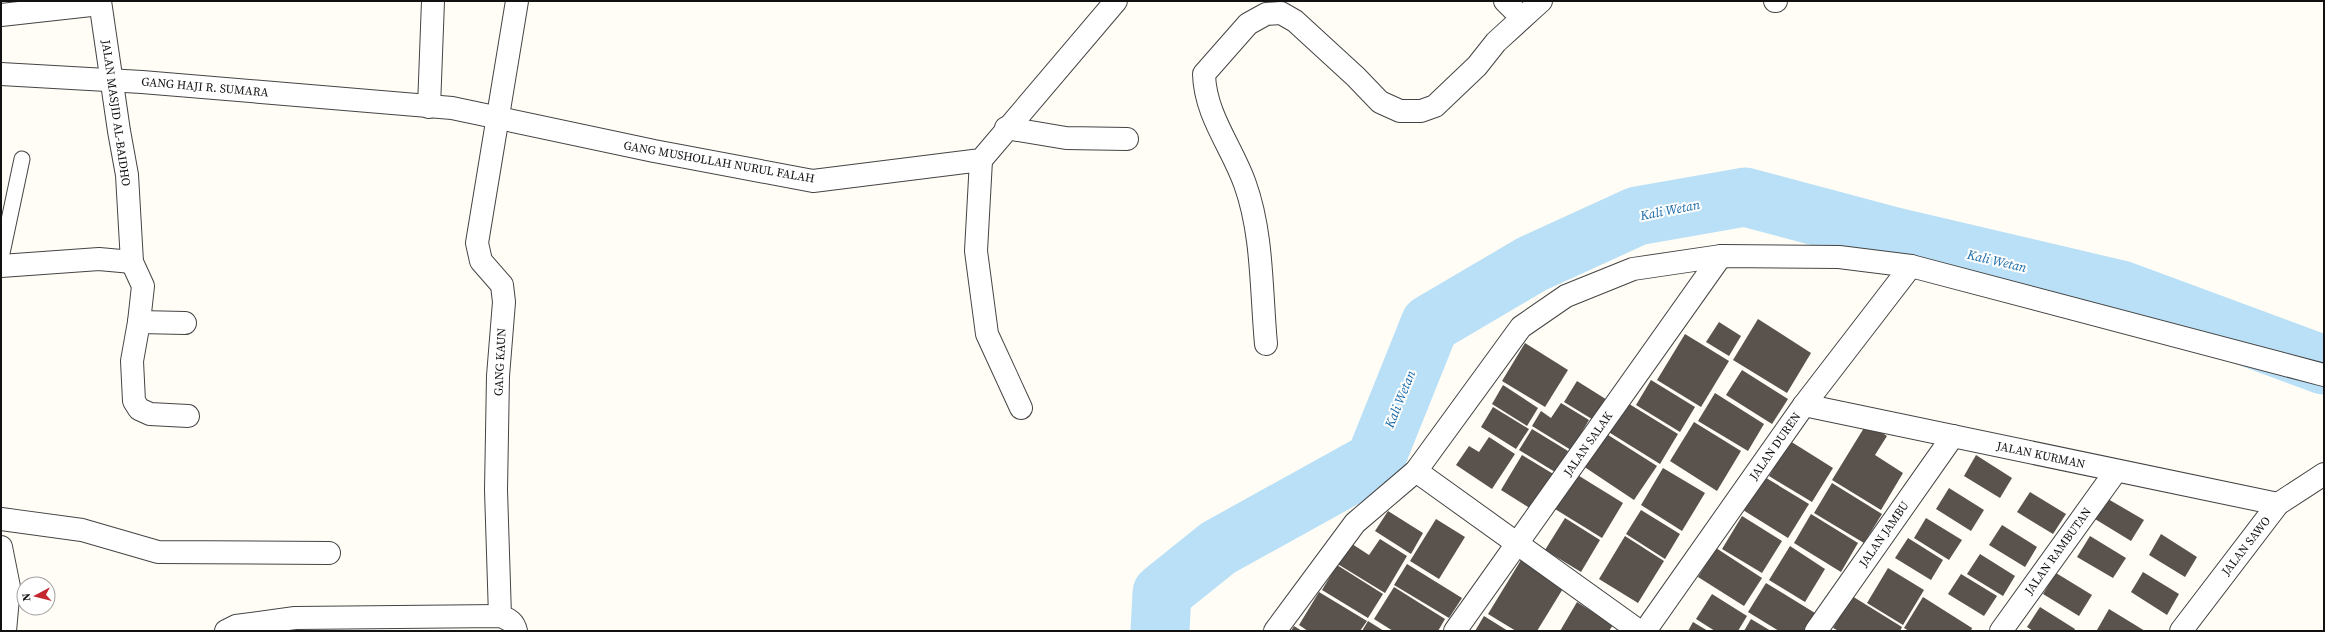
<svg xmlns="http://www.w3.org/2000/svg" width="2325" height="632" font-family="'Source Serif 4',serif">
<style>
.lines{fill:none;stroke-linecap:round;stroke-linejoin:round}
.river{stroke:#b9e0f7;stroke-width:59}
.building{fill:#5a524d}
.lane-casing{stroke:#444;stroke-width:17}
.street-casing{stroke:#444;stroke-width:24}
.lane{stroke:#fff;stroke-width:15}
.street{stroke:#fff;stroke-width:22}
.labels{text-anchor:middle;dominant-baseline:central;stroke-width:4;stroke-linejoin:round;paint-order:stroke}
.street-label{font-size:12px;fill:#111;stroke:#fff}
.water-label{font-size:13px;font-style:italic;fill:#1768a6;stroke:#fff}
</style>
<rect width="100%" height="100%" fill="#fffdf5"/>
<g class="lines">
<!-- river -->
<polyline class="river" points="1160,631 1162,593 1218,548 1375,461 1430,324 1532,264 1637,216 1745,197 1895,237 2121,290 2324,365"/>
</g>
<!-- building -->
<g class="building">
<polygon points="1758,319 1811,353 1787,393 1733,360"/>
<polygon points="1719,322 1741,336 1729,356 1706,342"/>
<polygon points="1685,334 1729,361 1701,407 1657,380"/>
<polygon points="1525,343 1568,370 1545,407 1502,381"/>
<polygon points="1742,370 1788,399 1772,424 1726,395"/>
<polygon points="1651,380 1695,407 1680,432 1636,405"/>
<polygon points="1577,381 1612,403 1600,424 1564,402"/>
<polygon points="1503,385 1538,408 1527,426 1492,404"/>
<polygon points="1715,393 1764,424 1748,451 1698,421"/>
<polygon points="1626,402 1678,434 1660,464 1607,431"/>
<polygon points="1561,403 1589,420 1571,450 1532,426 1541,411 1551,418"/>
<polygon points="1493,407 1529,429 1516,449 1481,427"/>
<polygon points="1694,422 1741,451 1717,491 1670,461"/>
<polygon points="1867,423 1887,436 1875,455 1903,473 1881,510 1832,480"/>
<polygon points="1532,429 1568,451 1555,472 1519,450"/>
<polygon points="1605,433 1657,466 1634,500 1583,466"/>
<polygon points="1489,437 1515,454 1492,489 1456,465 1469,446 1479,452"/>
<polygon points="1790,441 1833,468 1812,502 1769,476"/>
<polygon points="1522,455 1555,475 1533,510 1501,490"/>
<polygon points="1976,455 2012,478 2000,498 1964,476"/>
<polygon points="1663,468 1705,493 1682,531 1641,505"/>
<polygon points="1576,474 1623,503 1602,538 1555,509"/>
<polygon points="1763,476 1809,504 1788,538 1743,510"/>
<polygon points="1832,483 1882,514 1864,543 1814,513"/>
<polygon points="1949,488 1984,510 1971,531 1936,509"/>
<polygon points="2030,492 2066,514 2053,534 2017,512"/>
<polygon points="2108,499 2144,520 2131,541 2095,519"/>
<polygon points="1641,510 1680,534 1665,559 1626,534"/>
<polygon points="1388,511 1423,533 1411,554 1375,531"/>
<polygon points="1811,514 1858,543 1841,572 1794,543"/>
<polygon points="1742,516 1782,541 1762,573 1722,549"/>
<polygon points="1565,518 1600,540 1581,572 1545,550"/>
<polygon points="1926,518 1962,540 1949,560 1914,538"/>
<polygon points="1436,519 1465,537 1439,579 1410,561"/>
<polygon points="2002,525 2037,547 2025,567 1989,545"/>
<polygon points="2161,534 2197,557 2185,577 2149,555"/>
<polygon points="1625,536 1664,561 1638,603 1599,579"/>
<polygon points="2090,536 2126,558 2113,578 2077,557"/>
<polygon points="1908,538 1943,560 1931,580 1895,558"/>
<polygon points="1380,539 1407,556 1385,593 1336,563 1349,542 1369,555"/>
<polygon points="1790,546 1825,569 1805,602 1769,580"/>
<polygon points="1716,548 1762,578 1744,606 1698,577"/>
<polygon points="1980,554 2015,576 2003,596 1967,574"/>
<polygon points="1521,560 1564,587 1537,631 1516,631 1488,614"/>
<polygon points="1407,564 1462,598 1449,618 1394,585"/>
<polygon points="1337,565 1383,594 1368,618 1322,590"/>
<polygon points="1888,568 1924,590 1903,625 1867,603"/>
<polygon points="2143,572 2179,594 2167,615 2131,592"/>
<polygon points="2056,573 2092,595 2079,616 2043,594"/>
<polygon points="1961,574 1997,596 1984,616 1948,594"/>
<polygon points="1766,583 1815,613 1804,631 1779,631 1748,612"/>
<polygon points="1394,587 1445,619 1438,631 1393,631 1374,619"/>
<polygon points="1319,592 1367,621 1360,631 1308,631 1299,625"/>
<polygon points="1712,594 1747,616 1738,631 1715,631 1696,619"/>
<polygon points="1852,596 1902,627 1900,631 1839,631 1833,628"/>
<polygon points="1923,597 1972,628 1971,631 1909,631 1904,628"/>
<polygon points="1577,602 1613,625 1609,631 1560,631"/>
<polygon points="2040,607 2075,629 2074,631 2033,631 2027,627"/>
<polygon points="2109,609 2145,631 2099,631 2097,630"/>
<polygon points="1484,616 1508,631 1475,631"/>
<polygon points="1751,619 1771,631 1744,631"/>
<polygon points="1368,621 1384,631 1362,631"/>
<polygon points="1693,622 1708,631 1688,631"/>
<polygon points="1294,626 1302,631 1291,631"/>
</g>
<g class="lines">
<defs>
<polyline id="lane" points="1,258 22,159"/>
<g id="street">
<polyline points="100,1 119,131 127,175 132,262 143,286 139,322 132,361 134,401 139,409 150,414 188,416"/>
<polyline points="1505,1 1522,18"/>
<polyline points="1775,1 1776,1"/>
<polyline points="1,15 100,4"/>
<polyline points="1,74 142,82 452,108 654,151 813,181 981,160 1116,1"/>
<polyline points="429,107 433,1"/>
<polyline points="1006,128 1066,138 1127,139"/>
<polyline points="981,160 976,251 987,334 1021,408"/>
<polyline points="1,266 99,259 132,262"/>
<polyline points="139,322 185,323"/>
<path d="M1266 344C1261 291 1263 234 1245 184 1232 147 1205 115 1204 74L1248 24 1266 14 1281 13 1295 21 1356 77 1380 102 1400 111H1421L1435 106 1477 66 1496 42 1541 1"/>
<polyline points="1804,405 2278,504"/>
<polyline points="1416,471 1639,631"/>
<polyline points="1,519 82,530 158,552 329,553"/>
<polyline points="1,547 9,587 5,631"/>
<polyline points="500,616 496,490 498,376 504,302 502,285 481,261 477,243 517,1"/>
<path d="M226 631 236 626 295 618 500 616C509 619 514 622 516 631"/>
<polyline points="1275,631 1355,523 1416,471 1521,327 1566,296 1633,269 1721,256 1839,257 1911,266 2324,375"/>
<polyline points="1455,631 1721,256"/>
<polyline points="1645,631 1804,405 1911,266"/>
<polyline points="1816,631 1953,436"/>
<polyline points="2001,631 2116,471"/>
<polyline points="2181,631 2278,504 2324,474"/>
</g>
</defs>
<!-- lane casing -->
<use href="#lane" class="lane-casing"/>
<!-- street casing -->
<use href="#street" class="street-casing"/>
<!-- lane -->
<use href="#lane" class="lane"/>
<!-- street -->
<use href="#street" class="street"/>
</g>
<g class="labels">
<!-- street labels -->
<g class="street-label">
<text transform="translate(205 87) rotate(5)">GANG HAJI R. SUMARA</text>
<text transform="translate(116 113) rotate(82)">JALAN MASJID AL-BAIDHO</text>
<text transform="translate(719 162) rotate(10)">GANG MUSHOLLAH NURUL FALAH</text>
<text transform="translate(500 362) rotate(-87)">GANG KAUN</text>
<text transform="translate(1588 444) rotate(-55)">JALAN SALAK</text>
<text transform="translate(1775 446) rotate(-55)">JALAN DUREN</text>
<text transform="translate(2041 455) rotate(12)">JALAN KURMAN</text>
<text transform="translate(1884 534) rotate(-55)">JALAN JAMBU</text>
<text transform="translate(2246 546) rotate(-52)">JALAN SAWO</text>
<text transform="translate(2058 551) rotate(-54)">JALAN RAMBUTAN</text>
</g>
<!-- water labels -->
<g class="water-label">
<text transform="translate(1670 210) rotate(-11)">Kali Wetan</text>
<text transform="translate(1997 261) rotate(13)">Kali Wetan</text>
<text transform="translate(1400 399) rotate(-68)">Kali Wetan</text>
</g>
</g>
<!-- border -->
<rect width="2325" height="632" fill="none" stroke="#111111" stroke-width="4"/>
<!-- north arrow -->
<g transform="translate(36 596) rotate(263)"><circle r="19" fill="#ffffff" stroke="#a0a0a0"/>
<path d="M0-3L7 15L0 10L-7 15Z" fill="#c4262e"/>
<text y="-6" font-size="11" font-weight="bold" text-anchor="middle" fill="#111111">N</text>
</g>
</svg>
